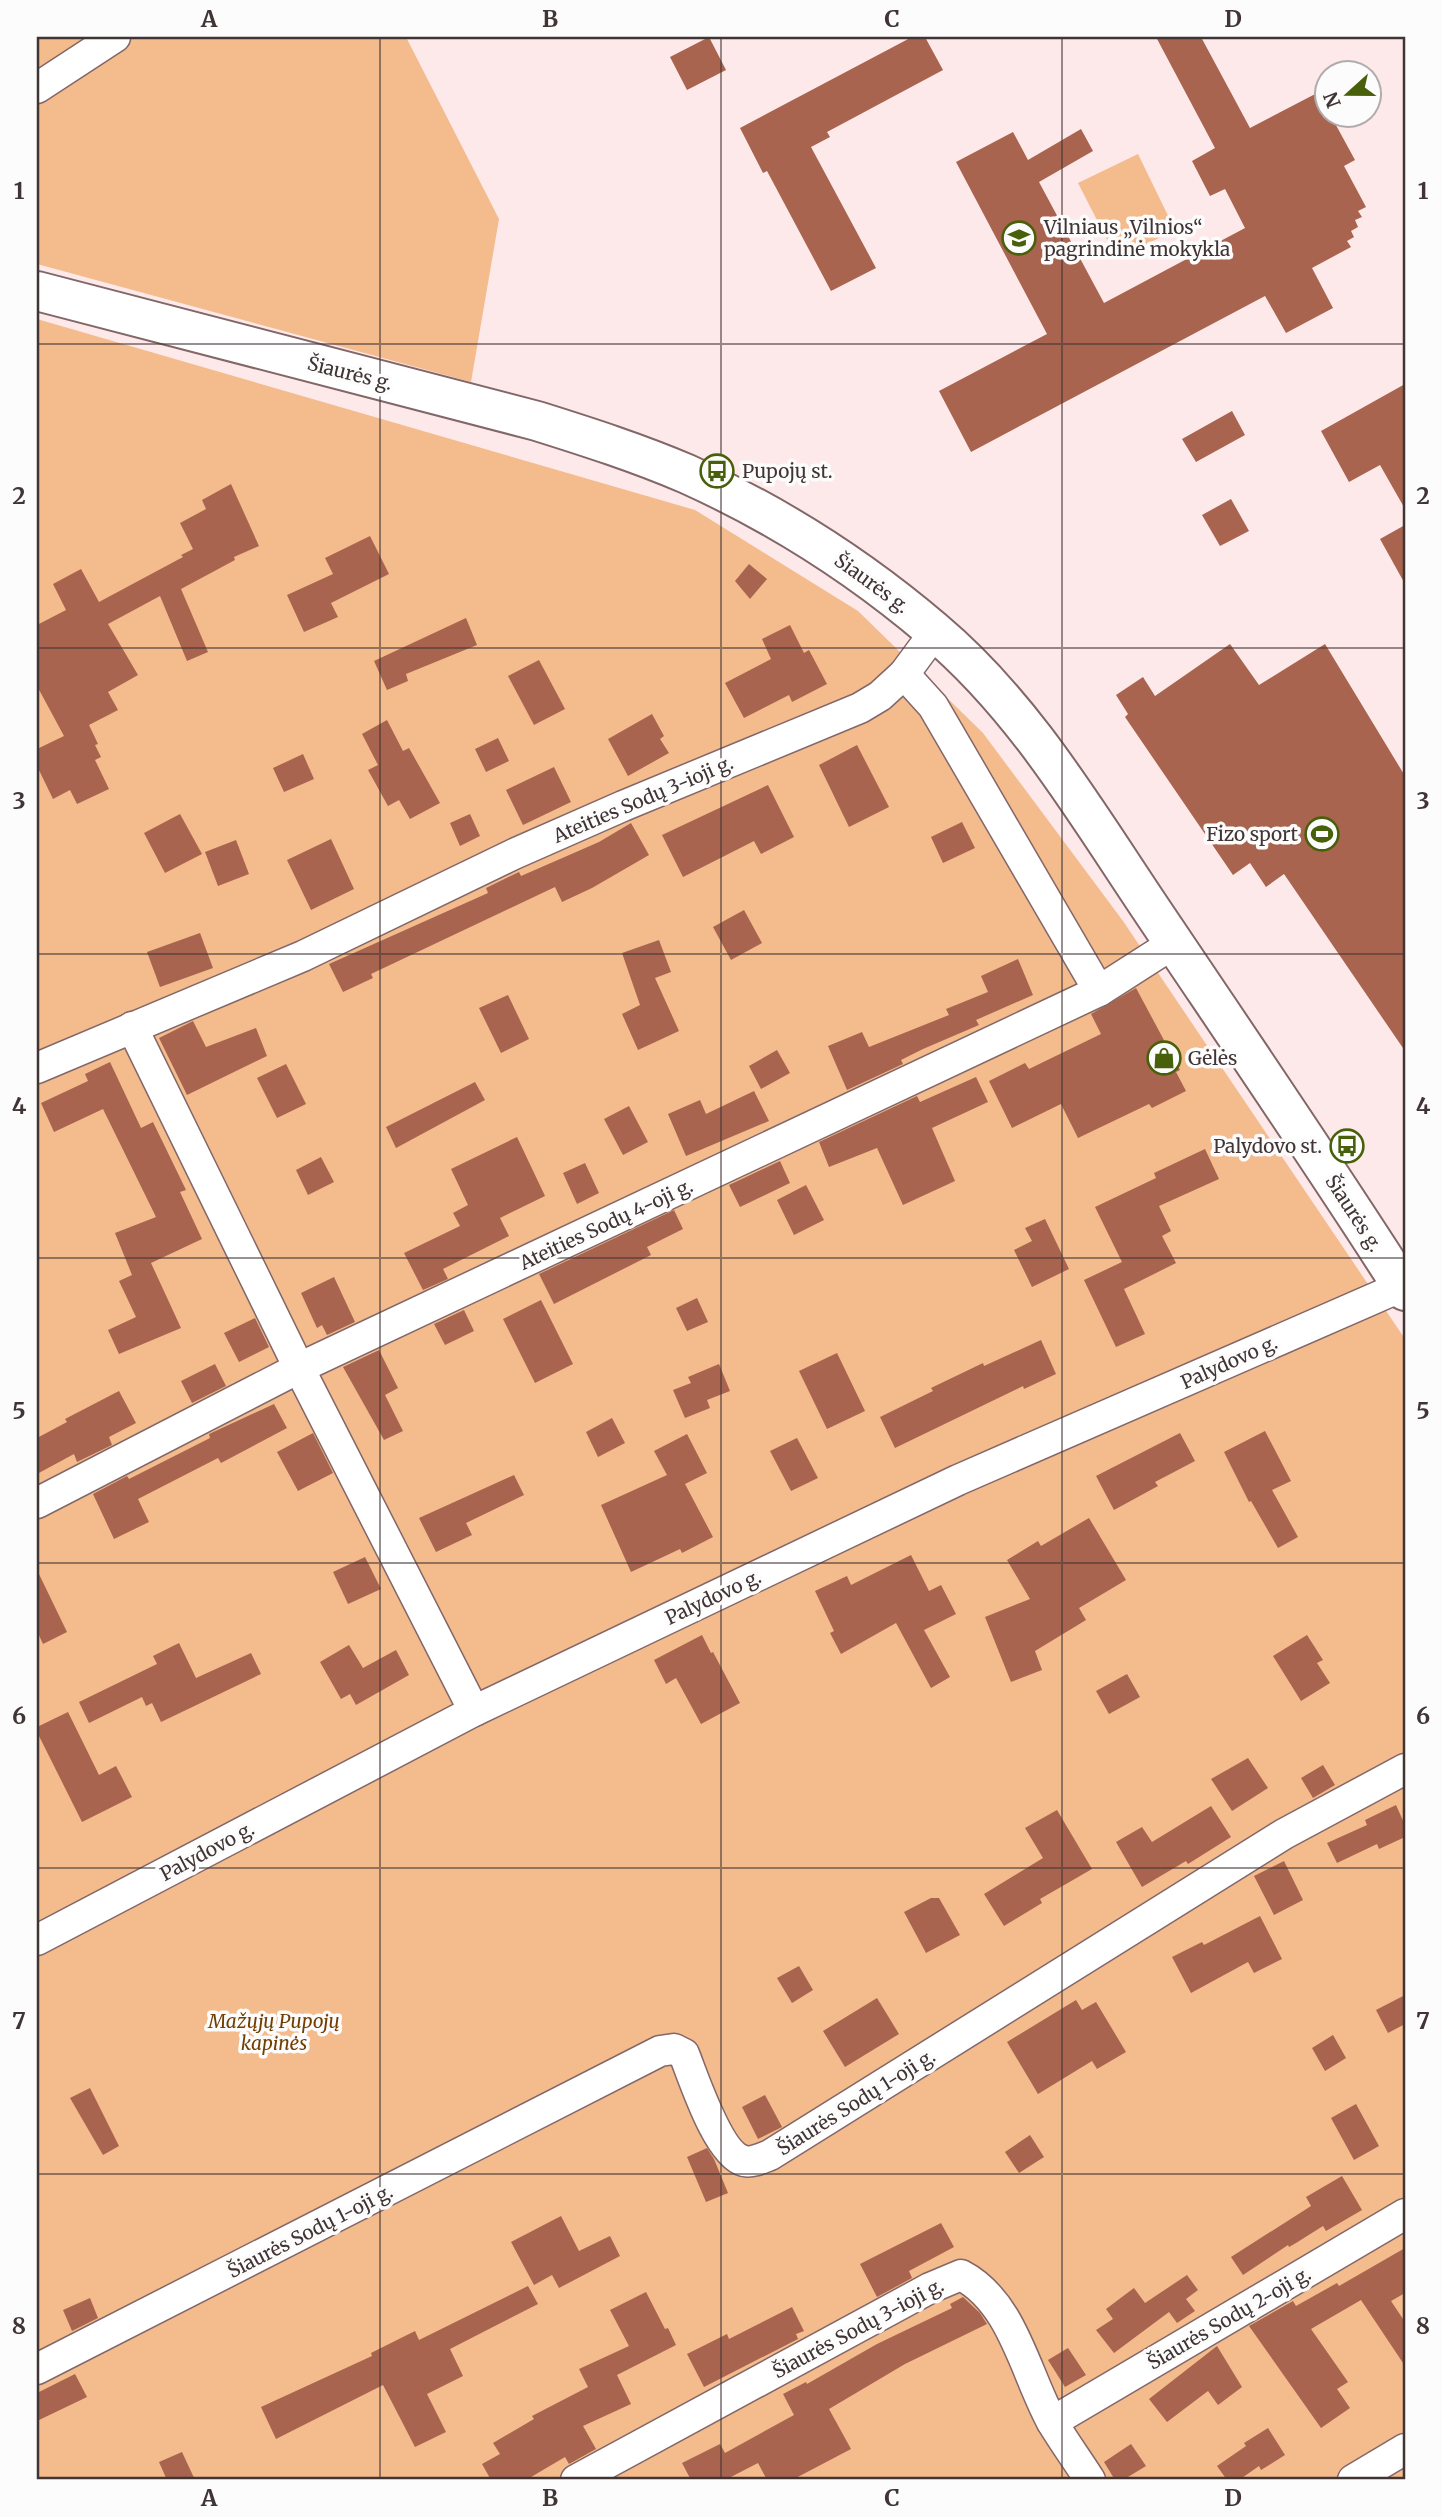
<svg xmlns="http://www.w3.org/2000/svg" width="1442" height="2517" font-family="Merriweather,serif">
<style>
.green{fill:#f4bb8d}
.building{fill:#a8644f}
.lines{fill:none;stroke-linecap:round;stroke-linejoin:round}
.minor-casing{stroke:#836768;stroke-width:33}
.secondary-casing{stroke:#836768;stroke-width:42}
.minor{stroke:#fff;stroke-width:30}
.secondary{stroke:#fff;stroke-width:38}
.grid{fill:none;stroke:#413435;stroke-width:2;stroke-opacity:0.55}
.labels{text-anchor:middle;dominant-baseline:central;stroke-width:7;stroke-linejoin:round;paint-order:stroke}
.poi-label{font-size:19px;fill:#413435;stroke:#fcfcfc;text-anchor:start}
.street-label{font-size:19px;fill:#413435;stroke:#fcfcfc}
.park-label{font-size:19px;font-style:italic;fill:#733d00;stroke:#fcfcfc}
.neatline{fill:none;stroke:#413435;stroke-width:2.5}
.grid-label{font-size:23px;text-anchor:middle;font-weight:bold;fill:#413435}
</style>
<rect width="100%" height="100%" fill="#fde9e9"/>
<!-- green -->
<g class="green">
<polygon points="37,37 406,37 499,219 471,382 37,264 39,69"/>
<polygon points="1138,154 1175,230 1117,259 1078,183"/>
<polygon points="37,319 695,510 858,611 983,733 1123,921 1405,1339 1405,2480 37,2480"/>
</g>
<!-- building -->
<g class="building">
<polygon points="709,37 726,70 687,90 670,57"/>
<polygon points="912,37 925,37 943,70 827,132 830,137 811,147 876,268 831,291 767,171 763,173 740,128"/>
<polygon points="1156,37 1201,37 1250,128 1319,92 1326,106 1326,116 1331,116 1355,160 1344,166 1366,207 1358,211 1362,217 1355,220 1358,227 1351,231 1354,237 1347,241 1351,247 1312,268 1333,308 1286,333 1265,296 971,452 939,391 1047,334 956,162 1013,132 1028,160 1081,129 1093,151 1039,182 1104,303 1245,228 1225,189 1210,196 1192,161 1215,148"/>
<polygon points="1405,384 1405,509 1380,465 1349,482 1321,431"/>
<polygon points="1232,411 1245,435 1196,462 1182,439"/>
<polygon points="231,484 259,546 234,557 235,560 181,589 208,652 187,661 160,596 108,624 138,675 108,692 118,710 89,725 98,744 95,745 101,757 95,760 109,789 77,804 70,790 53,799 37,766 37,749 64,736 37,686 37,625 66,610 53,584 81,569 99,602 183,557 181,555 193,549 180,523 206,509 202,500"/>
<polygon points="1231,499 1249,531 1220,546 1202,515"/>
<polygon points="1405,525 1405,584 1380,539"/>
<polygon points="370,536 389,574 331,603 338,617 304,632 287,595 333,574 325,558"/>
<polygon points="749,564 767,579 750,599 735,581"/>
<polygon points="466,618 477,645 406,674 408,681 387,690 374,661"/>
<polygon points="790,625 804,653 809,650 827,684 792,702 789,695 744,718 725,683 771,659 762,639"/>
<polygon points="1230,644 1259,685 1325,644 1405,776 1405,1051 1284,874 1266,887 1250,863 1233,875 1125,717 1128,714 1116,695 1143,677 1155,696"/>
<polygon points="539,660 565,709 534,725 508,676"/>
<polygon points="652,714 664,736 660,739 669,753 628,776 608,739"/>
<polygon points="387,720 403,751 409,748 440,803 410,819 399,800 388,806 368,770 378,765 362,734"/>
<polygon points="498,738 509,761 486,772 475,749"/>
<polygon points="857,745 889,807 849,827 819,765"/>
<polygon points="303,754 314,779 284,792 273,768"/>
<polygon points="554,767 571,802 523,825 506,790"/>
<polygon points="768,785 794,837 761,854 754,841 683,877 662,835"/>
<polygon points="180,814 202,854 165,873 144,833"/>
<polygon points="470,814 480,836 460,846 450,823"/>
<polygon points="962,822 975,848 943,863 931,837"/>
<polygon points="631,823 649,855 592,888 562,902 555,887 371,974 373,978 343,992 329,964 488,893 486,888 519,872 521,876 599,842"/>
<polygon points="331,839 354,889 311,910 287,860"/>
<polygon points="236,840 249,874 218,886 205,852"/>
<polygon points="744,910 762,943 731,960 713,927"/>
<polygon points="200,933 213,968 160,987 147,952"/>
<polygon points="659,940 671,972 655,978 679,1031 638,1050 622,1014 640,1005 622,953"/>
<polygon points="1018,959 1033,995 976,1020 979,1025 923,1049 901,1060 903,1064 847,1090 828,1046 862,1032 869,1047 949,1015 946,1009 988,992 981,976"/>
<polygon points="1136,988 1180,1070 1176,1072 1186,1091 1152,1108 1149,1104 1078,1138 1061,1104 1012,1128 989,1081 1025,1063 1029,1069 1101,1034 1091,1014"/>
<polygon points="508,995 529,1039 501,1053 479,1008"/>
<polygon points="193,1021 206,1047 256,1028 267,1056 187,1095 159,1038"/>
<polygon points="777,1050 790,1073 761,1089 749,1066"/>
<polygon points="110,1062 141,1128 153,1122 186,1190 180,1192 202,1239 151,1263 181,1328 119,1354 108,1330 136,1317 119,1281 132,1275 115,1233 156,1217 103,1109 54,1132 41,1103 88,1081 85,1074"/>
<polygon points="286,1064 306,1104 277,1118 257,1078"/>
<polygon points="976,1077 988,1102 932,1128 955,1181 903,1205 877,1148 829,1167 819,1142 917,1096 920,1102"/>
<polygon points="475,1082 485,1100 396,1148 386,1127"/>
<polygon points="754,1091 769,1121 686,1156 668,1114 700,1100 706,1114"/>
<polygon points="629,1106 648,1142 623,1155 604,1119"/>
<polygon points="517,1137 545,1196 500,1218 509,1236 443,1269 448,1279 423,1290 404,1253 460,1226 453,1213 468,1205 451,1169"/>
<polygon points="1205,1149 1219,1179 1159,1206 1171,1231 1162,1236 1176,1263 1124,1289 1145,1334 1116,1347 1084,1280 1122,1262 1095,1207 1156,1178 1154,1173"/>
<polygon points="321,1157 334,1182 308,1195 296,1170"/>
<polygon points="780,1161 790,1183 740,1207 729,1185"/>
<polygon points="585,1163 599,1193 577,1204 563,1173"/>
<polygon points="806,1185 824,1220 794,1235 777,1200"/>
<polygon points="674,1210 683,1229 647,1247 651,1255 554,1304 539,1274"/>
<polygon points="1045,1219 1069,1269 1032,1287 1014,1250 1032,1241 1025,1228"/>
<polygon points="334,1277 355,1322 327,1335 322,1325 317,1328 301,1293"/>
<polygon points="697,1298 708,1322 687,1331 676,1308"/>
<polygon points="541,1300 573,1364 535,1383 503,1319"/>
<polygon points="464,1310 474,1331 445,1345 434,1324"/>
<polygon points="255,1318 269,1347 239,1362 224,1333"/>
<polygon points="1041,1340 1056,1374 1024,1389 1023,1386 895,1448 880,1417 933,1391 931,1388 983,1363 984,1366"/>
<polygon points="379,1350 398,1388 385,1395 403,1431 384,1440 343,1367"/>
<polygon points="837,1353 865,1411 827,1429 799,1371"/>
<polygon points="215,1364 226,1386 192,1403 181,1381"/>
<polygon points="719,1364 730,1391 707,1400 710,1408 685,1418 673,1390 691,1383 688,1377"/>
<polygon points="119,1391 136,1423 109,1437 112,1445 77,1462 74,1454 37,1474 37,1438 67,1422 65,1419"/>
<polygon points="274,1404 287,1428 221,1463 218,1458 138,1499 149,1522 114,1539 93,1494 127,1476 129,1479 210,1438 209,1434"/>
<polygon points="612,1418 625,1443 598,1457 586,1432"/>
<polygon points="1265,1431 1291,1481 1272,1490 1298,1537 1278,1548 1251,1501 1249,1502 1224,1452"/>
<polygon points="313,1433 333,1473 298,1491 277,1452"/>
<polygon points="1180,1433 1195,1461 1155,1482 1158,1486 1114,1510 1096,1476"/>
<polygon points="687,1434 707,1473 685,1484 713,1537 682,1553 680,1549 631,1572 601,1505 667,1475 654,1451"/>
<polygon points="797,1438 818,1478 791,1491 770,1451"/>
<polygon points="514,1475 524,1495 466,1523 472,1535 436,1552 419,1518"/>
<polygon points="1089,1518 1126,1580 1079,1608 1086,1620 1035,1651 1042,1670 1011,1682 985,1617 1030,1599 1007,1560 1038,1541 1041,1546"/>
<polygon points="911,1555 929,1591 941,1585 956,1614 924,1630 950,1677 931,1688 896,1623 841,1654 830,1633 834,1631 815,1591 847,1576 851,1585"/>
<polygon points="365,1557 381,1589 348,1604 333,1572"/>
<polygon points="37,1570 67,1632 43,1644 37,1631"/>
<polygon points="702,1635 711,1653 713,1652 740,1703 701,1724 676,1678 666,1684 654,1660"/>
<polygon points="1307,1635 1323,1660 1317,1663 1330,1683 1301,1701 1273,1656"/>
<polygon points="179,1643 196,1678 251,1653 261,1674 161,1722 152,1703 146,1706 142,1697 89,1723 79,1702 157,1664 153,1656"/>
<polygon points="349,1645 363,1668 396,1650 409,1675 356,1705 350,1694 341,1699 320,1662"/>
<polygon points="1127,1674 1140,1697 1109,1714 1096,1691"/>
<polygon points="68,1712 99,1775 116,1766 132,1797 82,1822 37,1732 37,1727"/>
<polygon points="1248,1758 1268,1788 1232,1811 1211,1779"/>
<polygon points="1323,1765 1335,1785 1313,1798 1301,1778"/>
<polygon points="1396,1805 1405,1825 1405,1837 1379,1849 1377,1844 1337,1863 1327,1843 1367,1825 1365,1820"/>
<polygon points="1211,1806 1231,1837 1188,1864 1186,1861 1142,1887 1116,1842 1142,1827 1152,1842"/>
<polygon points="1057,1810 1092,1869 1040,1899 1042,1903 1004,1926 984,1894 1043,1858 1025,1828"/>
<polygon points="1284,1861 1303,1900 1274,1915 1254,1876"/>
<polygon points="931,1898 939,1898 960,1935 926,1953 904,1912"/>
<polygon points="1260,1916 1282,1959 1254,1973 1248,1962 1191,1993 1172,1957 1202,1942 1204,1945"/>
<polygon points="799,1966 813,1990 792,2003 777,1978"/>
<polygon points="1405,1995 1405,2024 1388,2033 1376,2010"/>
<polygon points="877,1998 899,2034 845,2067 823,2031"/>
<polygon points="1076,2000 1082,2010 1096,2002 1126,2052 1097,2069 1092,2061 1038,2094 1007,2042"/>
<polygon points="1333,2035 1346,2058 1325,2071 1312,2048"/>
<polygon points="90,2088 119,2146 103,2155 70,2098"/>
<polygon points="765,2095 782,2127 758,2139 742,2107"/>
<polygon points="1356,2104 1379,2146 1354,2160 1331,2118"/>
<polygon points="1030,2135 1044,2157 1019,2173 1005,2152"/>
<polygon points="707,2148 714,2159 728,2193 706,2202 687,2157"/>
<polygon points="1342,2176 1362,2210 1326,2231 1323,2226 1296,2243 1289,2247 1288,2245 1243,2275 1231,2257 1311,2206 1306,2197"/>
<polygon points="561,2216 579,2251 610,2236 620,2256 559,2288 552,2275 534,2285 511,2242"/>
<polygon points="941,2223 954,2247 909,2271 912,2278 877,2297 860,2264"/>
<polygon points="1405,2248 1405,2293 1391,2301 1405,2322 1405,2366 1361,2300 1311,2329 1348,2382 1337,2389 1350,2408 1321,2428 1249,2326 1293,2301 1296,2306 1337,2283 1339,2286"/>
<polygon points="1187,2275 1198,2290 1186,2299 1195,2311 1177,2323 1169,2312 1114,2353 1096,2330 1113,2319 1106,2309 1134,2288 1145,2303"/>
<polygon points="528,2286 538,2304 450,2349 463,2376 427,2394 446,2432 415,2447 383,2385 276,2439 261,2407 372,2356 371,2353 415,2331 419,2340"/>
<polygon points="646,2292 665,2329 668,2328 676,2345 617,2375 631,2404 583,2426 596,2449 569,2464 565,2457 526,2480 491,2480 482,2464 500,2454 493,2443 534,2419 532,2416 588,2387 579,2369 629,2346 610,2310"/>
<polygon points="963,2297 980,2313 987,2324 905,2364 829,2409 851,2449 792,2480 767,2480 758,2463 725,2480 691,2480 682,2463 720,2444 725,2453 794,2415 783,2394 806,2382 807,2384 877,2344 952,2308 950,2304"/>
<polygon points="90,2298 98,2318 72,2331 63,2310"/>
<polygon points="792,2307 804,2331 796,2334 798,2339 704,2387 687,2354 727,2334 729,2339"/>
<polygon points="1217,2346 1242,2387 1218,2405 1208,2391 1167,2422 1149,2399"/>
<polygon points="1068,2348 1086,2375 1065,2387 1048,2360"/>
<polygon points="75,2374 87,2397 37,2421 37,2393"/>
<polygon points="1268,2428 1285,2455 1261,2470 1259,2466 1239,2480 1227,2480 1217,2466 1246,2446 1244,2443"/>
<polygon points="1131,2444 1146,2466 1123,2480 1115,2480 1104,2462"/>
<polygon points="182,2452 195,2480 167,2480 159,2462"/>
</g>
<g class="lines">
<defs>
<g id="minor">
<polyline points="37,88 115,37"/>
<polyline points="904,674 935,632"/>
<polyline points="132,1027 299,1368 474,1711"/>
<polyline points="37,1068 303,956 514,854 623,806 860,708 880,696 904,674 933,706 1099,991"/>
<polyline points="37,1503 299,1368 1099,991 1174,943"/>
<polyline points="37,1940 474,1711 958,1480 1405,1285"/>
<path d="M37 2369 660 2051 674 2049 684 2054C694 2079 718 2154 744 2161 753 2163 762 2158 770 2155L1284 1834 1405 1769"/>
<polyline points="1052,2422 1405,2214"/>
<path d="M576 2480 930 2288 961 2275C1013 2302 1025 2373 1052 2422 1064 2442 1078 2461 1090 2480"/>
<polyline points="1353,2480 1405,2449"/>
</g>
<path id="secondary" d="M37 291 537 421C588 437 638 453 687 474 776 514 859 567 933 630 1026 708 1088 816 1155 915 1239 1040 1324 1164 1405 1291"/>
</defs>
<!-- minor casing -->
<use href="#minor" class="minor-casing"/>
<!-- secondary casing -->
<use href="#secondary" class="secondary-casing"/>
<!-- minor -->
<use href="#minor" class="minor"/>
<!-- secondary -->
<use href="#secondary" class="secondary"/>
</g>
<!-- grid -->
<path class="grid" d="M380 37V2480M721 37V2480M1062 37V2480M37 344H1405M37 648H1405M37 954H1405M37 1258H1405M37 1563H1405M37 1868H1405M37 2174H1405"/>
<!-- icons -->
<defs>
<symbol id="school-ring" viewBox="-11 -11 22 22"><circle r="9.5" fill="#fcfcfc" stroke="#49600b" stroke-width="1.5"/><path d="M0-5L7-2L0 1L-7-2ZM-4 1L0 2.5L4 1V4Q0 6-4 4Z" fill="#49600b"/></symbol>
<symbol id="bus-ring" viewBox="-11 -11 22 22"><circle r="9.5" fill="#fcfcfc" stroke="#49600b" stroke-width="1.5"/><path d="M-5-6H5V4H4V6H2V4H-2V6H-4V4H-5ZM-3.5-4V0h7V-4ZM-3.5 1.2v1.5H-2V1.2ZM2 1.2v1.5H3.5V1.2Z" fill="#49600b"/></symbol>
<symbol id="stadium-ring" viewBox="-11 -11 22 22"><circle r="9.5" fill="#fcfcfc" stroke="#49600b" stroke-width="1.5"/><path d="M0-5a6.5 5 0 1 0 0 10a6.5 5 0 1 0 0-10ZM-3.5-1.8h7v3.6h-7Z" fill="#49600b"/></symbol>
<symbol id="shop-ring" viewBox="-11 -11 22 22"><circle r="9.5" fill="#fcfcfc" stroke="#49600b" stroke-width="1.5"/><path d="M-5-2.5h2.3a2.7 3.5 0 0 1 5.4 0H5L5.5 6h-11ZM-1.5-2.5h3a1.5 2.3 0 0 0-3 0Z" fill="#49600b"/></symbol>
</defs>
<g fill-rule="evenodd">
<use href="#school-ring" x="1000" y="219" width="38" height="38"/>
<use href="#bus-ring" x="698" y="452" width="38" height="38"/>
<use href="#stadium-ring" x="1303" y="815" width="38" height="38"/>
<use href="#shop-ring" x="1145" y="1039" width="38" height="38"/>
<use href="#bus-ring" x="1328" y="1127" width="38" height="38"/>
</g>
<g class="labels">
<!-- poi labels -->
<g class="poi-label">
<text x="1044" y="227">Vilniaus „Vilnios“<tspan x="1044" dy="22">pagrindinė mokykla</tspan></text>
<text x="742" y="471">Pupojų st.</text>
<text x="1298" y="834" text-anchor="end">Fizo sport</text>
<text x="1188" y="1058">Gėlės</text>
<text x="1322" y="1146" text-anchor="end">Palydovo st.</text>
</g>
<!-- street labels -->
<g class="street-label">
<text transform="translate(350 373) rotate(14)">Šiaurės g.</text>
<text transform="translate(872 583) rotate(36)">Šiaurės g.</text>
<text transform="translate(643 799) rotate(-23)">Ateities Sodų 3-ioji g.</text>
<text transform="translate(1354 1213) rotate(57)">Šiaurės g.</text>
<text transform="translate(606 1224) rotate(-25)">Ateities Sodų 4-oji g.</text>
<text transform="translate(1229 1362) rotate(-24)">Palydovo g.</text>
<text transform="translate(713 1597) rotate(-25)">Palydovo g.</text>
<text transform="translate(207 1851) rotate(-28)">Palydovo g.</text>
<text transform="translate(856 2102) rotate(-32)">Šiaurės Sodų 1-oji g.</text>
<text transform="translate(310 2231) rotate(-27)">Šiaurės Sodų 1-oji g.</text>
<text transform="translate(1229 2318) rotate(-30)">Šiaurės Sodų 2-oji g.</text>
<text transform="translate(858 2328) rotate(-28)">Šiaurės Sodų 3-ioji g.</text>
</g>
<!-- park labels -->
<g class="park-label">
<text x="274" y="2021">Mažųjų Pupojų<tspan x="274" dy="22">kapinės</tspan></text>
</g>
</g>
<!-- border -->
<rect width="1442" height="2517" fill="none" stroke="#fcfcfc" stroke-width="77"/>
<!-- north arrow -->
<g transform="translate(1348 94) rotate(249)"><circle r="33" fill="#fcfcfc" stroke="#b1acac" stroke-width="2"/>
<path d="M0-5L12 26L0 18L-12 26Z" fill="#49600b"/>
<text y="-10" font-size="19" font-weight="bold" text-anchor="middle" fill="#413435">N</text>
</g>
<rect x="38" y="38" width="1366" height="2440" class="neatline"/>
<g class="grid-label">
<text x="209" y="27">A</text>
<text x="550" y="27">B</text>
<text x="892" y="27">C</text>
<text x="1233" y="27">D</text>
<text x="19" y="199">1</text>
<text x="1423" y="199">1</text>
<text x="19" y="504">2</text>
<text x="1423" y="504">2</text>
<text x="19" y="809">3</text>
<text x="1423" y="809">3</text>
<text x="19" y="1114">4</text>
<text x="1423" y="1114">4</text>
<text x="19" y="1419">5</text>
<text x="1423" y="1419">5</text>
<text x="19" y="1724">6</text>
<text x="1423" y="1724">6</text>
<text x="19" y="2029">7</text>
<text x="1423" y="2029">7</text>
<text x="19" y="2334">8</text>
<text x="1423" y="2334">8</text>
<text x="209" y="2506">A</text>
<text x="550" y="2506">B</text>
<text x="892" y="2506">C</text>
<text x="1233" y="2506">D</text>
</g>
</svg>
